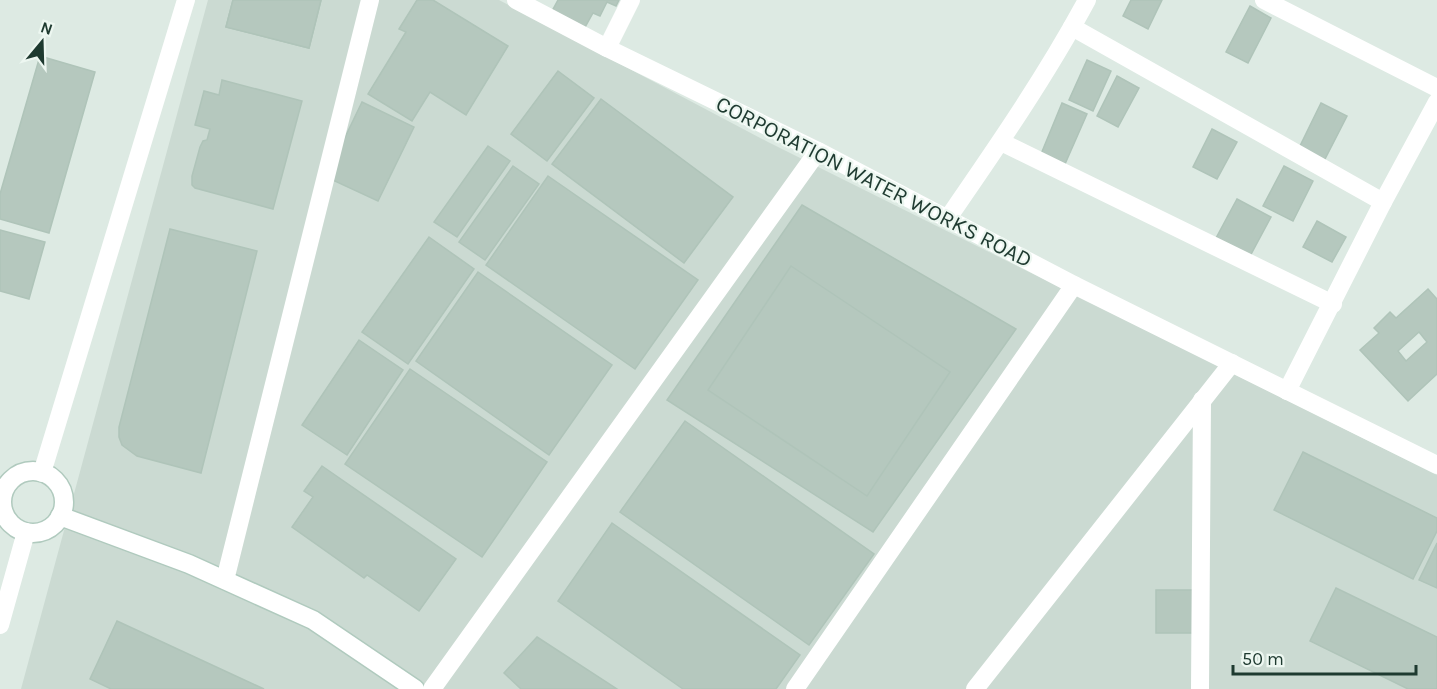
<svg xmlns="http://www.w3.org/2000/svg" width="1437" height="689" font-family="Karla,sans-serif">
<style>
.built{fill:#cbdad2}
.building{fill:#b5c8be;stroke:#afc4b9;stroke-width:1.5;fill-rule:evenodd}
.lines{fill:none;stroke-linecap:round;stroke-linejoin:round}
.secondary-casing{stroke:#b0cabe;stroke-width:21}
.minor{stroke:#fff;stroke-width:18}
.tertiary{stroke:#fff;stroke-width:18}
.secondary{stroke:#fff;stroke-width:18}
.labels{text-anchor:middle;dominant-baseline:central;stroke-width:4.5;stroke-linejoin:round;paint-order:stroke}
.street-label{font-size:22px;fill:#1e3a30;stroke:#edf7f1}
</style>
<rect width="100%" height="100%" fill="#ddeae3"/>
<!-- built -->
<polygon class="built" points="208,0 499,0 768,142 1437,475 1437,689 21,689"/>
<!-- building -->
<g class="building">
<polygon points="233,0 321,0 309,48 226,27"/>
<polygon points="233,0 321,0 309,48 226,27"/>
<polygon points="417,0 433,0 508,46 466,115 430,92 412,121 368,94 406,32 399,29"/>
<polygon points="558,0 619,0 616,6 607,2 600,16 593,13 584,29 551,13"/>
<polygon points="1131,0 1162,0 1148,29 1123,16"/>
<polygon points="1250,6 1271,18 1248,63 1226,52"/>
<polygon points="40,56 95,72 49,233 0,219 0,194"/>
<polygon points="1087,60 1111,71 1093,111 1069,100"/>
<polygon points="558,71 594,98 547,161 511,134"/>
<polygon points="1117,76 1139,88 1118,127 1097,116"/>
<polygon points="222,80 302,101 273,209 195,188 192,185 192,176 200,147 203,141 207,140 210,129 195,125 204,91 219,95"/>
<polygon points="601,99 733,197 684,263 552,164"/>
<polygon points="362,102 414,127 378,201 326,177"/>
<polygon points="1062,103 1087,114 1065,164 1041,154"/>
<polygon points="1321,103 1347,116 1324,161 1299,148"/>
<polygon points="1212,129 1237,142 1217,179 1193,167"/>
<polygon points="488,146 510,161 457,237 434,222"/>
<polygon points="513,166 539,184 485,260 459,242"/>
<polygon points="1284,166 1313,181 1293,221 1263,206"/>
<polygon points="548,176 698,280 635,369 486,265"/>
<polygon points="1237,199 1271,217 1249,258 1215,240"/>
<polygon points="802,205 1016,329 873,532 667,400"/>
<polygon points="1317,221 1346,237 1332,262 1303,247"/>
<polygon points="170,229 257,251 201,473 137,456 122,445 119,437 119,427"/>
<polygon points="0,230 45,242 29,299 0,291"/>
<polygon points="429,237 474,269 408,364 362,332"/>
<polygon points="791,266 950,372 867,496 708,390"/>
<polygon points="478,272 612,365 549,455 416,361"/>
<path d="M1428 289 1437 299V374L1408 401 1360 350 1379 333 1374 328 1390 312 1396 318ZM1419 332 1427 342 1406 361 1398 351Z"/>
<polygon points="359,340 403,370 347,455 302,425"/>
<polygon points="410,369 547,462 482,557 345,464"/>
<polygon points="685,421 874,554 809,645 620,512"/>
<polygon points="1303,452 1437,518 1437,531 1413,579 1274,510"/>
<polygon points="322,466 456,559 419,611 367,575 364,578 292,527 313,497 304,491"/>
<polygon points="612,523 800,655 776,689 683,689 558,601"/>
<polygon points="1437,543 1437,588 1419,580"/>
<polygon points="1336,588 1437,637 1437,689 1408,689 1310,641"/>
<rect x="1156" y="590" width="37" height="43"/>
<polygon points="117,621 264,689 111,689 90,679"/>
<polygon points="537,637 617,689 521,689 504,673"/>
</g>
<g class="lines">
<defs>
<g id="secondary">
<circle cx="33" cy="502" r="31"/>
<polyline points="60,516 189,564 313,620 415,689"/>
</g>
</defs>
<!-- secondary casing -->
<use href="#secondary" class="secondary-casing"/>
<!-- minor -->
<g class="minor">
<polyline points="1264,0 1437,88"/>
<polyline points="1072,27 1383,202"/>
<polyline points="607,48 631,0"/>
<polyline points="1001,142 1333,304"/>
<path d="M948 218C997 147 1046 76 1087 0"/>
<polyline points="225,580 370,0"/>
<polyline points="432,689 818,151"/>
<polyline points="795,689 1074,285"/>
<polyline points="975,689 1232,363"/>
<polyline points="1200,689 1202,400"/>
</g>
<!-- tertiary -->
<g class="tertiary">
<polyline points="516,0 607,48 818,151 1074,285 1437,465"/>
<polyline points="1287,391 1383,202 1437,102"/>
<polyline points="42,473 186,0"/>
<polyline points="0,625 26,532"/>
</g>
<!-- secondary -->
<use href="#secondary" class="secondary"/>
</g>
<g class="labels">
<!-- street labels -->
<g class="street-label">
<text transform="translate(874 182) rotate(27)">CORPORATION WATER WORKS ROAD</text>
</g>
</g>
<!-- north arrow -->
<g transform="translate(42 42) rotate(19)" stroke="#edf7f1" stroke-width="4.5" paint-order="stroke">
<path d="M0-4.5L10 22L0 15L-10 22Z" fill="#1e3a30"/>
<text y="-9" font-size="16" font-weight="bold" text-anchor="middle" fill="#1e3a30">N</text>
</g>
<!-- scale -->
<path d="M1233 665v9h183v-9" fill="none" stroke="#1e3a30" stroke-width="3"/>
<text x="1242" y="665" font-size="18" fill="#1e3a30" stroke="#edf7f1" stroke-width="4.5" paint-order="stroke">50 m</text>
</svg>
